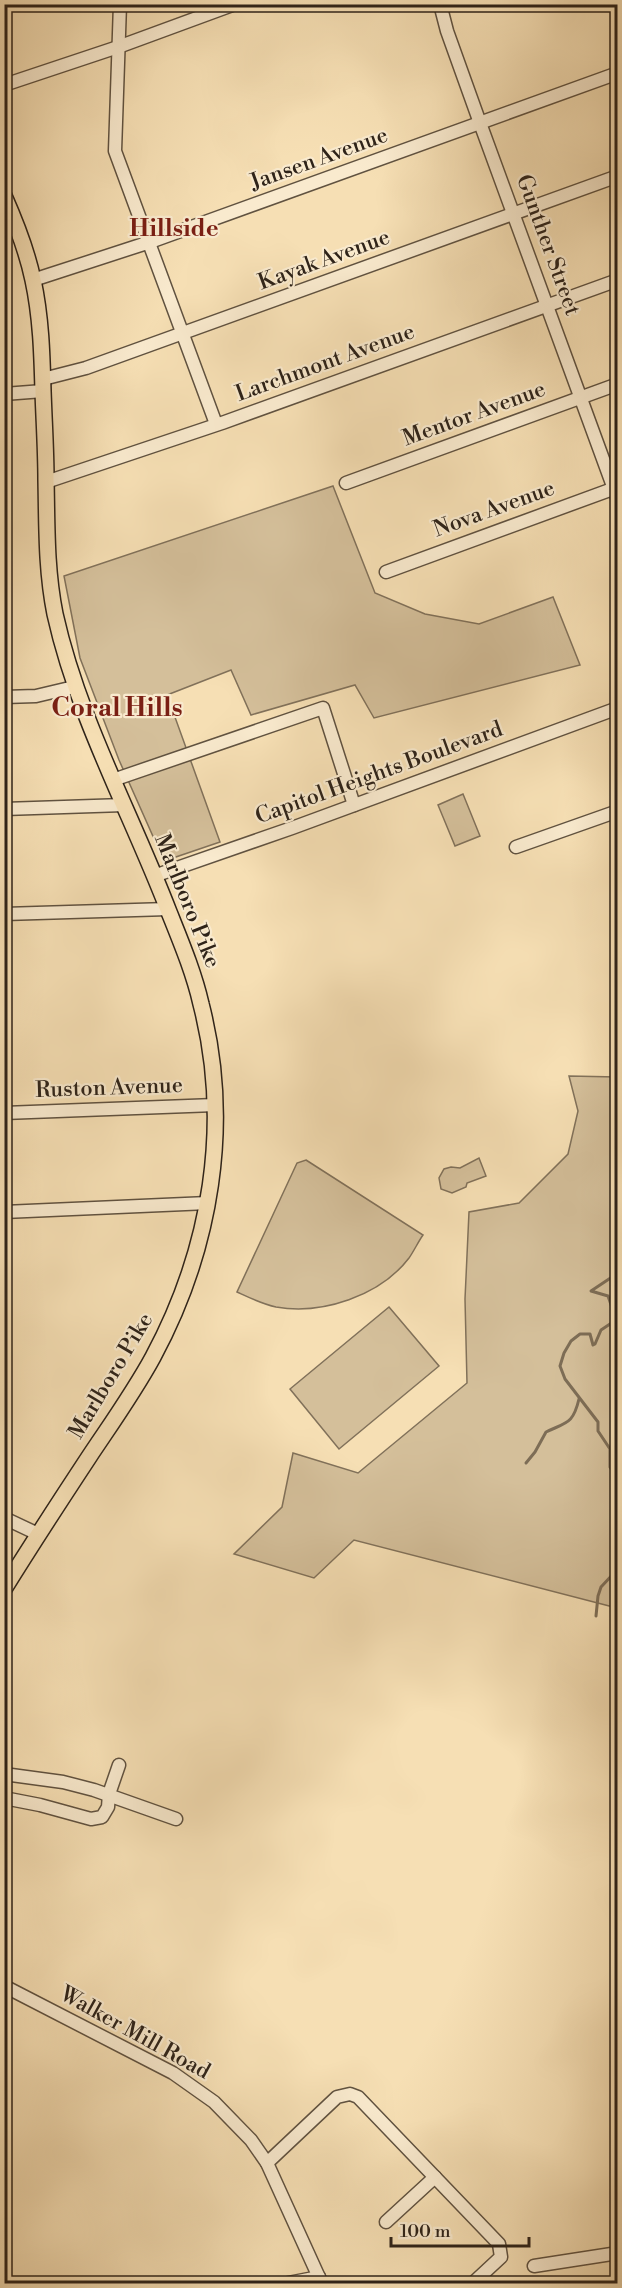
<svg xmlns="http://www.w3.org/2000/svg" width="622" height="2288" font-family="'Libre Bodoni',serif">
<style>
.green{fill:#d4bf9a;stroke:#81715a;stroke-width:1.5}
.lines{fill:none;stroke-linecap:round;stroke-linejoin:round}
.stream{stroke:#7d6d56;stroke-width:3}
.minor-casing{stroke:#605240;stroke-width:15}
.major-casing{stroke:#2e2319;stroke-width:18}
.minor{stroke:#f9eace;stroke-width:12}
.major{stroke:#f6dfb4;stroke-width:15}
.labels{text-anchor:middle;dominant-baseline:central;stroke-width:4.5;stroke-linejoin:round;paint-order:stroke}
.street-label{font-size:22px;fill:#2e2319;stroke:#f9eace}
.neighbourhood-label{font-size:24px;font-weight:bold;fill:#7a1f14;stroke:#f9eace}
.quarter-label{font-size:26px;font-weight:bold;fill:#7a1f14;stroke:#f9eace}
</style>
<rect width="100%" height="100%" fill="#f6dfb4"/>
<filter id="stains"><feTurbulence type="fractalNoise" baseFrequency=".00333" numOctaves="4"/><feColorMatrix values="0 0 0 0 .2 0 0 0 0 .09 0 0 0 0 .02 0 0 0 .5 -.17"/></filter>
<radialGradient id="worn" r=".72"><stop offset=".6" stop-color="#630" stop-opacity="0"/><stop offset="1" stop-color="#630" stop-opacity=".3"/></radialGradient>
<!-- green -->
<g class="green">
<polygon points="333,486 375,593 425,614 479,624 553,597 580,665 374,718 355,685 251,715 231,670 167,695 220,842 164,861 119,760 80,658 64,576"/>
<polygon points="463,794 480,836 455,846 438,805"/>
<polygon points="569,1076 617,1077 617,1608 354,1540 314,1578 234,1554 282,1507 293,1453 358,1473 467,1383 465,1299 469,1212 519,1203 568,1154 578,1111"/>
<polygon points="479,1158 486,1176 467,1183 466,1187 452,1193 441,1189 439,1178 444,1169 451,1167 460,1168"/>
<path d="M306 1160 423 1235C418 1242 414 1251 409 1258 380 1296 322 1315 276 1307 262 1304 250 1298 237 1292L297 1163Z"/>
<polygon points="389,1307 439,1366 339,1449 290,1389"/>
</g>
<g class="lines">
<!-- stream -->
<g class="stream">
<polyline points="618,1273 591,1291 608,1296 615,1316 613,1322 601,1330 595,1344 593,1345 590,1334 580,1334 571,1341 564,1353 560,1366 565,1379 598,1422 598,1431 610,1449 610,1467 618,1478"/>
<path d="M526 1463 535 1452 546 1432C567 1422 573 1424 579 1399"/>
<polyline points="596,1616 598,1596 601,1587 615,1572 618,1557"/>
</g>
<defs>
<g id="minor">
<polyline points="120,4 115,151 216,424"/>
<polyline points="440,4 447,31 480,123 618,500"/>
<polyline points="4,85 118,47 235,4"/>
<polyline points="33,280 150,242 618,73"/>
<polyline points="43,379 86,368 618,176"/>
<polyline points="4,394 43,391"/>
<polyline points="46,482 222,423 618,280"/>
<polyline points="346,483 618,384"/>
<polyline points="386,572 618,487"/>
<polyline points="4,697 36,696 74,687"/>
<polyline points="113,780 323,708 354,805"/>
<polyline points="4,809 124,805"/>
<polyline points="516,847 618,811"/>
<polyline points="154,876 292,828 618,708"/>
<polyline points="4,914 168,909"/>
<polyline points="4,1113 215,1105"/>
<polyline points="4,1212 208,1203"/>
<polyline points="4,1518 38,1534"/>
<polyline points="4,1774 63,1782 94,1790 176,1819"/>
<polyline points="4,1798 40,1805 91,1819 102,1817 108,1807 109,1794 119,1765"/>
<polyline points="4,1986 173,2073 214,2102 251,2140 267,2163 322,2284"/>
<polyline points="267,2163 337,2097 350,2094 358,2097 499,2244 501,2257 472,2284"/>
<polyline points="386,2222 435,2177"/>
<polyline points="534,2266 618,2253"/>
<polyline points="283,2284 319,2277"/>
</g>
<path id="major" d="M4 196C16 223 27 251 33 280 41 317 42 354 43 391 44 421 46 451 46 480 47 526 46 569 55 614 78 718 131 813 169 912 181 942 194 973 201 1004 232 1124 211 1249 153 1357 134 1392 111 1424 89 1457 60 1501 32 1544 4 1589"/>
</defs>
<!-- minor casing -->
<use href="#minor" class="minor-casing"/>
<!-- major casing -->
<use href="#major" class="major-casing"/>
<!-- minor -->
<use href="#minor" class="minor"/>
<!-- major -->
<use href="#major" class="major"/>
</g>
<g class="labels">
<!-- street labels -->
<g class="street-label">
<text transform="translate(319 159) rotate(-20)">Jansen Avenue</text>
<text transform="translate(548 245) rotate(70)">Gunther Street</text>
<text transform="translate(324 260) rotate(-20)">Kayak Avenue</text>
<text transform="translate(325 363) rotate(-20)">Larchmont Avenue</text>
<text transform="translate(474 414) rotate(-20)">Mentor Avenue</text>
<text transform="translate(494 509) rotate(-20)">Nova Avenue</text>
<text transform="translate(379 773) rotate(-20)">Capitol Heights Boulevard</text>
<text transform="translate(187 901) rotate(68)">Marlboro Pike</text>
<text transform="translate(109 1088) rotate(-2)">Ruston Avenue</text>
<text transform="translate(111 1376) rotate(-59)">Marlboro Pike</text>
<text transform="translate(135 2033) rotate(29)">Walker Mill Road</text>
</g>
<!-- neighbourhood labels -->
<g class="neighbourhood-label">
<text x="174" y="229">Hillside</text>
</g>
<!-- quarter labels -->
<g class="quarter-label">
<text x="117" y="708">Coral Hills</text>
</g>
</g>
<!-- margin -->
<rect width="622" height="2288" fill="none" stroke="#f6dfb4" stroke-width="24"/>
<rect x="6" y="6" width="610" height="2276" fill="none" stroke="#2e2319" stroke-width="3"/>
<rect x="12" y="12" width="598" height="2264" fill="none" stroke="#2e2319" stroke-width="1.5"/>
<!-- scale -->
<path d="M391 2237v9h138v-9" fill="none" stroke="#2e2319" stroke-width="3"/>
<text x="400" y="2237" font-size="18" fill="#2e2319" stroke="#f9eace" stroke-width="4.5" paint-order="stroke">100 m</text>
<rect width="100%" height="100%" filter="url(#stains)"/>
<rect width="100%" height="100%" fill="url(#worn)"/>
</svg>
